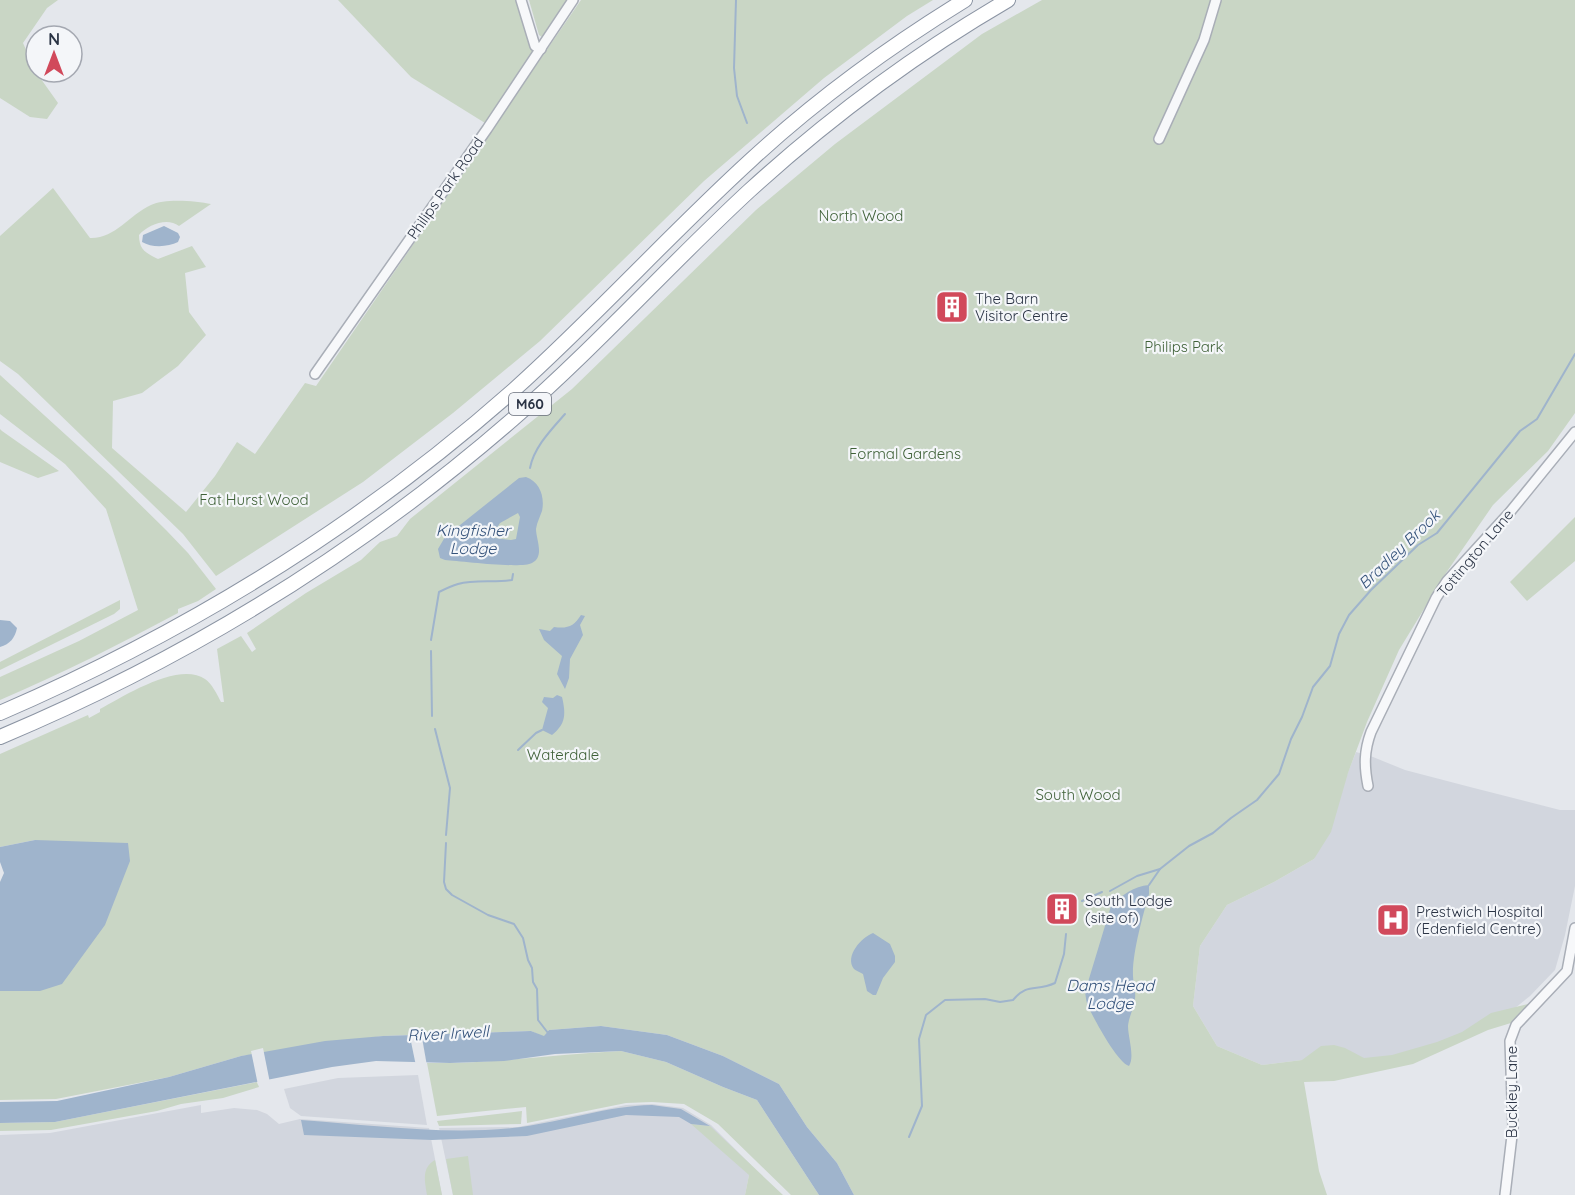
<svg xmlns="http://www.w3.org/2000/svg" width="1575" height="1195" font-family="Quicksand,sans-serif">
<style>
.built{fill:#d2d6de}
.green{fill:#c9d6c5}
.water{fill:#9fb4cc;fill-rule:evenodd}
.pier{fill:#e4e7ec}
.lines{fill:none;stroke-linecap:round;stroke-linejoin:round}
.stream{stroke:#9fb4cc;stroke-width:2}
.minor-casing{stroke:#a9aeb7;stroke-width:12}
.highway-casing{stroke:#8b94a3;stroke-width:16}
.minor{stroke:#f7f8fa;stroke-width:9}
.highway{stroke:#fff;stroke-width:14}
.labels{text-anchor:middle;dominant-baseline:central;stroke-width:4.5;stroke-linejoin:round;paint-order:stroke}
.shield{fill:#f4f6f9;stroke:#676e7b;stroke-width:1.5}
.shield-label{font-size:14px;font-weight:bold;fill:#2b3445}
.street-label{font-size:15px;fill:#2b3445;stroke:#f4f6f9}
.park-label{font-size:15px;fill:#3f6138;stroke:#f4f6f9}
.poi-label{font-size:15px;fill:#2b3445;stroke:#f4f6f9;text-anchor:start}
.water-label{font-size:16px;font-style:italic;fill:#34527a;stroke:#f4f6f9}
</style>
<rect width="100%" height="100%" fill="#e4e7ec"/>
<!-- built -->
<g class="built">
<polygon points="1356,752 1373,757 1405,770 1470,787 1560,810 1575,810 1575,886 1565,935 1555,970 1530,996 1510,1012 1414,1058 1302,1060 1262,1065 1217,1046 1193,1006 1200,946 1227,905 1274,882 1314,859"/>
<polygon points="418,1075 427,1125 301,1116 290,1108 284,1089 338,1078"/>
<polygon points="652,1104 683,1108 711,1125 751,1165 745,1195 453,1195 439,1128 518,1127 626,1105"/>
<polygon points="201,1105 201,1113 234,1108 257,1110 267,1114 279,1124 300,1119 429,1128 442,1195 0,1195 0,1135 50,1133"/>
</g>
<!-- green -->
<g class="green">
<polygon points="0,0 58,0 47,8 23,43 36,72 58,103 47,119 30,117 0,98"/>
<polygon points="338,0 518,0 535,54 485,123 411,77"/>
<polygon points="529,0 568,0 547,34 542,37 539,35"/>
<path d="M581 0H933L907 16 824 78 704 181 540 341 453 413 363 482 216 576 183 534 18 374 0 361V236L53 188 90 238C115 239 129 215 151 205 165 198 196 201 211 204L179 226C167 217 148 225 139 235 139 250 146 253 158 259L192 246 206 267 185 273 189 312 206 335 178 366 142 393 113 401 112 448 186 512 215 476 237 442 255 454 305 383 316 386Z"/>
<path d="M1042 0H1575V413L1548 451 1493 505 1446 573 1399 650 1367 722 1348 773 1331 832 1314 859 1274 882 1227 905 1200 946 1193 1006 1217 1046 1262 1065 1302 1060 1321 1046 1334 1045 1345 1048 1364 1058 1392 1055 1437 1042 1462 1032 1491 1013 1532 1003 1511 1023 1488 1030 1413 1064 1334 1081 1304 1082 1319 1171 1327 1195H854L837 1163 807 1127 779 1084 723 1056 667 1035 601 1026 549 1030 544 1037 531 1031 383 1036 241 1056 169 1077 56 1099 0 1100V991H4L35 840 0 847V754L88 715 89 718 100 712V709C124 696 179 661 205 679 212 684 217 694 221 702H224L217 649 241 636 252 652 256 649 247 633 306 593 361 560 380 542 397 536 410 519 572 389 756 210 835 144 982 34Z"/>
<path d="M0 375 111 476 166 530 188 553 216 589 198 601 178 609V613C120 644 61 674 0 700V677L79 641 138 610 106 509 65 464 0 414Z"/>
<polygon points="0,429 2,431 59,471 38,478 0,462"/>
<polygon points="1575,517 1575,561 1527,601 1510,582"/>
<polygon points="120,600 120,609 114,614 0,670 0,662"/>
<path d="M621 1051 666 1062 723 1087 757 1100 819 1195H791L718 1124 684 1104 652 1102 626 1103 527 1123 526 1107 437 1116 427 1063C492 1064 556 1054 621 1051Z"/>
<polygon points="257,1082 259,1087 223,1098 181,1104 157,1111 51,1130 0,1131 0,1123 55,1122"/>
<polygon points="522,1111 521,1124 439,1126 437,1121"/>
<polygon points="691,1124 710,1126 783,1195 745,1195 749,1175"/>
<polygon points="468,1156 473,1195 453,1195 446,1159"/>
<path d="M435 1160 442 1195H427C425 1181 421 1168 435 1160Z"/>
</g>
<!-- water -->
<g class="water">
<path d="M164 226 178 233 180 237 178 242C168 247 152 248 142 242L143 235Z"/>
<path d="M526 477C540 482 545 497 542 511 540 517 537 522 536 529 536 539 545 557 532 563 521 569 461 561 445 560L440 558 438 549 445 537 519 478ZM518 513 520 517 516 539 511 540 495 538 494 532 500 523Z"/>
<path d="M581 615 585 616 580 625 583 635 570 659 569 678 565 689 557 674 562 656 544 640 539 629 550 631 554 627C568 629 574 626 581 615Z"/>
<path d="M0 620 10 621 17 628C15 638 10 644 0 647Z"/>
<path d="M557 695 562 697C566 714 566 724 552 735L542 730 548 708 542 702 544 697 553 698Z"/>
<polygon points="35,840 128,843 130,861 105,925 62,984 40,991 0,991 0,882 4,873 0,862 0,847"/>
<path d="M1149 885V894C1143 915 1132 954 1133 976 1133 983 1136 990 1135 999 1134 1008 1129 1016 1128 1026 1128 1037 1135 1057 1129 1066 1117 1062 1094 1019 1088 1006 1086 1002 1086 997 1085 992L1111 906C1122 895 1134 886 1149 885Z"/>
<path d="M873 933 890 944 895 956V962L883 978 876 995H873L867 991 863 974C860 972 856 971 854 969 844 956 862 937 873 933Z"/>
<polygon points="601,1026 667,1035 723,1056 779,1084 807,1127 837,1163 854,1195 819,1195 757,1100 723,1087 666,1062 621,1051 555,1054 504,1061 450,1063 376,1061 332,1067 55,1122 0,1123 0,1102 57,1101 169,1077 241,1056 325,1041 383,1036 531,1031 544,1036 549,1030"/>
<path d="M652 1105 681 1109 710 1126 691 1124 679 1117 626 1115 527 1136 432 1140 304 1135 301 1120C373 1125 449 1136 521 1127 565 1121 607 1106 652 1105Z"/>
</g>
<!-- pier -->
<g class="pier">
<polygon points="409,1032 421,1032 427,1066 416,1066"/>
<polygon points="263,1048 270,1083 258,1085 251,1051"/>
</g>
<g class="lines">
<!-- stream -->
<g class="stream">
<polyline points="736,0 734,68 737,96 747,123"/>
<path d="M530 468C534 447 551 430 565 414"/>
<path d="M431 640 439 592C445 589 451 586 458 584 475 579 495 583 512 580L513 574"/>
<polyline points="431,651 432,716"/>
<polyline points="435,729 450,788 446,835"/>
<polyline points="518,750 536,733 542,730"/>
<polyline points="446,843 444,882 446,889 452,895 488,915 514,924 523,938 528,960 532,968 533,982 537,989 538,1020 548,1033"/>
<polyline points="1149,885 1160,869"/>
<polyline points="1110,891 1137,876 1160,869 1189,846 1213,833 1231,818 1257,800 1279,774 1291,739 1302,717 1313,687 1330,666 1339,634 1349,615 1371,590 1418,545 1437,533 1520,431 1537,419 1575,354"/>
<polyline points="1082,901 1102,892"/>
<polyline points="1066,921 1076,908"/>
<path d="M909 1137 922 1106 919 1039 926 1015 945 1000 985 999 1000 1002 1013 1000C1028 982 1036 992 1055 983L1064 954 1066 934"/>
</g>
<defs>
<g id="minor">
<polyline points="521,0 535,46 541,49"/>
<polyline points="1159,139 1204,40 1216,0"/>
<polyline points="315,374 487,129 573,0"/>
<path d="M1368 786C1364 766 1364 751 1371 732L1436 598 1447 581 1510 512 1575 432"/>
<polyline points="1505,1195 1513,1127 1510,1041 1516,1025 1567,971 1575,928"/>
</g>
<g id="highway">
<path d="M0 713C187 632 363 524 516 388 597 315 671 233 751 160 816 100 890 46 965 0"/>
<path d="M0 737C186 659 360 552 513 419 596 347 669 265 749 191 828 119 915 54 1008 0"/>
</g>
</defs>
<!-- minor casing -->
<use href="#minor" class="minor-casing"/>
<!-- highway casing -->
<use href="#highway" class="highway-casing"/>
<!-- minor -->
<use href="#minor" class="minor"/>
<!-- highway -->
<use href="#highway" class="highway"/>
</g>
<!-- icons -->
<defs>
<symbol id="building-square" viewBox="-11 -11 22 22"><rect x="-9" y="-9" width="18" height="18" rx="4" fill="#d1495b" stroke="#f4f6f9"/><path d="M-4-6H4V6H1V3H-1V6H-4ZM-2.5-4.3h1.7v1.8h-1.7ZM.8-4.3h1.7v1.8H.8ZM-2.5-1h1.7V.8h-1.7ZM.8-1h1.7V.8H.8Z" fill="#fff"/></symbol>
<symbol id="hospital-square" viewBox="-11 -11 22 22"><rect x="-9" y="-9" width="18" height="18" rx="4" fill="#d1495b" stroke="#f4f6f9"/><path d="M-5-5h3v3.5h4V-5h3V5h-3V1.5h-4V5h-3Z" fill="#fff"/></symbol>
</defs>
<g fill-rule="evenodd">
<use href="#building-square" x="933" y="288" width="38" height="38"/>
<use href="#building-square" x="1043" y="890" width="38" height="38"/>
<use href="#hospital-square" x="1374" y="901" width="38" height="38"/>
</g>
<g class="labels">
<!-- shield labels -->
<rect class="shield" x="509" y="393" width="42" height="22" rx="4.5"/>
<g class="shield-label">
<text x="530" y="404">M60</text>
</g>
<!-- street labels -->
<g class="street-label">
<text transform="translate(445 188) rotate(-55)">Philips Park Road</text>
<text transform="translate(1475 553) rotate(-50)">Tottington Lane</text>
<text transform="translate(1511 1092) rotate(-90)">Buckley Lane</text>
</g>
<!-- park labels -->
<g class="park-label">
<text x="861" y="215">North Wood</text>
<text x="1184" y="346">Philips Park</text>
<text x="905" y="453">Formal Gardens</text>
<text x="254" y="499">Fat Hurst Wood</text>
<text x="563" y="754">Waterdale</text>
<text x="1078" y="794">South Wood</text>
</g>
<!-- poi labels -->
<g class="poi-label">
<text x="975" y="298">The Barn<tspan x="975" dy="17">Visitor Centre</tspan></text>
<text x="1085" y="900">South Lodge<tspan x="1085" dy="17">(site of)</tspan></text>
<text x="1416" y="911">Prestwich Hospital<tspan x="1416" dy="17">(Edenfield Centre)</tspan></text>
</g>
<!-- water labels -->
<g class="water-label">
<text x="473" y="530">Kingfisher<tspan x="473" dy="18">Lodge</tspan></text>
<text transform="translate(1399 549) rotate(-44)">Bradley Brook</text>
<text x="1110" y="985">Dams Head<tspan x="1110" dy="18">Lodge</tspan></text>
<text transform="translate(448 1033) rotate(-3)">River Irwell</text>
</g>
</g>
<!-- north arrow -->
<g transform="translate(54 54)"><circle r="28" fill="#f4f6f9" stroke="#a4a8b1" stroke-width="1.5"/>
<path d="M0-4.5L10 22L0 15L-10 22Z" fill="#d1495b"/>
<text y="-9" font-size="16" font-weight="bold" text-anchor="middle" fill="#2b3445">N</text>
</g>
</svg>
